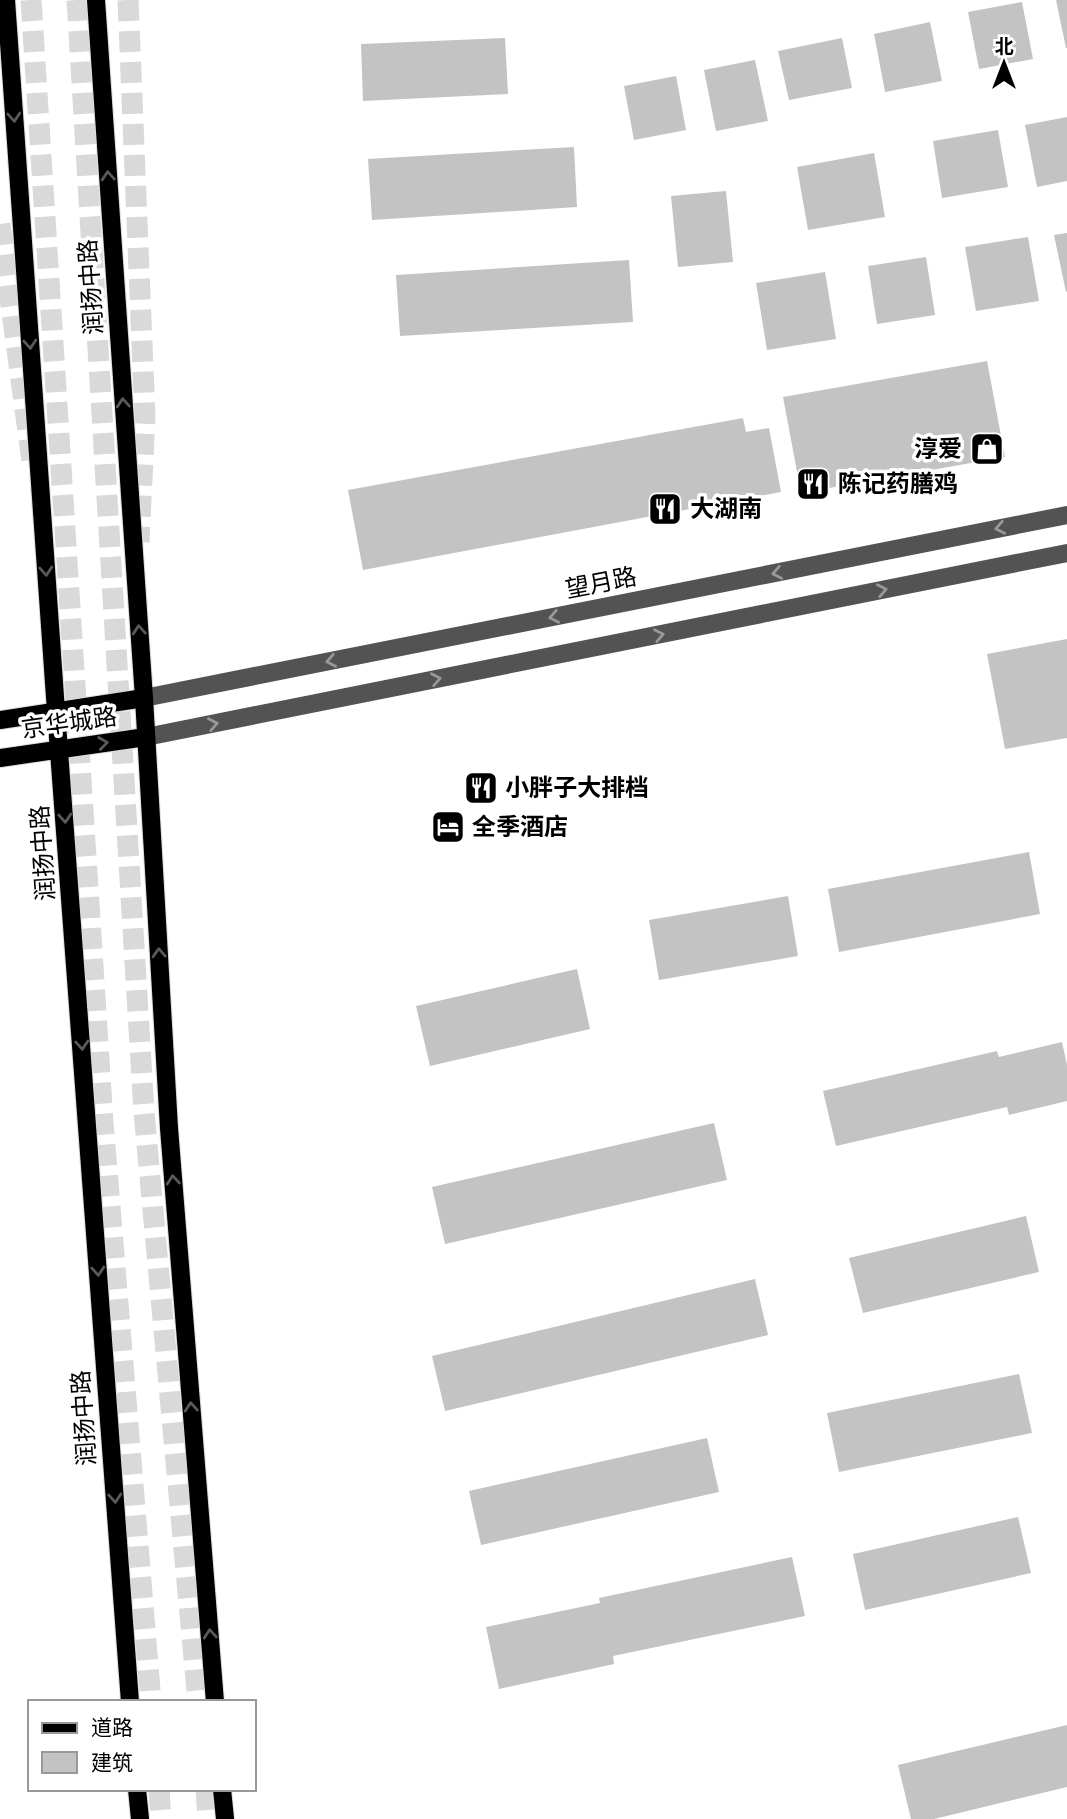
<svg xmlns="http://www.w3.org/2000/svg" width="1067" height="1819" font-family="Rubik,'Noto Sans SC',sans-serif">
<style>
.building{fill:#c3c3c3}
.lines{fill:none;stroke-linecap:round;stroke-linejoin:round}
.highway-tunnel{stroke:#d9d9d9;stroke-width:21;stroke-dasharray:21 10;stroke-linecap:butt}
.major-casing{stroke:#dbdbdb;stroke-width:20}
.minor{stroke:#535353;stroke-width:18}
.major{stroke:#000;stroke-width:18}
.oneway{stroke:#595959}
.oneway2{stroke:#989898}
.labels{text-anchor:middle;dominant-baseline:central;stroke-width:7;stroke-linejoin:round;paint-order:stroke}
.street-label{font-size:24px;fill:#000;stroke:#fff}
.poi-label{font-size:24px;font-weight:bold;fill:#000;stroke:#fff;text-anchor:start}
</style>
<rect width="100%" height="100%" fill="#fff"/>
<!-- building -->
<g class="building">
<polygon points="1056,0 1067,0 1067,48 1066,48"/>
<polygon points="1022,2 1033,59 979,69 968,12"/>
<polygon points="930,22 942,81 885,92 874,34"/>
<polygon points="505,38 508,94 363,101 361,44"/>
<polygon points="842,38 852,88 789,100 778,51"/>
<polygon points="755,60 768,121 716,131 704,70"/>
<polygon points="676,76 686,130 634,140 624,86"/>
<polygon points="1067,117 1067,181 1037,187 1025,125"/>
<polygon points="998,130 1008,187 942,198 933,141"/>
<polygon points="574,147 577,207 372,220 368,159"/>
<polygon points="874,153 885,217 808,230 797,167"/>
<polygon points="726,191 733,262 678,267 671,196"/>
<polygon points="1067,233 1067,291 1066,292 1054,235"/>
<polygon points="1028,237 1039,301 976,311 965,247"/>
<polygon points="926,257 935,315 877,324 868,266"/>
<polygon points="629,260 633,322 400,336 396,275"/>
<polygon points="825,272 836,339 767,350 756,283"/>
<polygon points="987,361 1005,457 801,493 783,397"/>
<polygon points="743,418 746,432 769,428 781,492 363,570 348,490"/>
<polygon points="1067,639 1067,738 1005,749 987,654"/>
<polygon points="1029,852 1040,914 839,952 828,889"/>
<polygon points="788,896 798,956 659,980 649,920"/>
<polygon points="577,969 590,1029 430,1066 416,1006"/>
<polygon points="1062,1042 1067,1065 1067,1101 1009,1115 1007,1107 836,1146 823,1091 997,1051 999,1057"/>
<polygon points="714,1123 727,1180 445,1244 432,1187"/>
<polygon points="1026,1216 1039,1272 863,1313 849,1258"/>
<polygon points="755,1279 768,1335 445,1411 432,1356"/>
<polygon points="1019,1374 1032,1433 839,1472 827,1413"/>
<polygon points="707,1438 719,1492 481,1545 469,1491"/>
<polygon points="1018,1517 1031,1573 865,1610 853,1554"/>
<polygon points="792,1557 805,1616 613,1656 614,1664 499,1689 486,1627 600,1603 599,1598"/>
<polygon points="1067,1725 1067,1787 934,1819 911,1819 898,1765"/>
</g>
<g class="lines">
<!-- highway-tunnel -->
<g class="highway-tunnel">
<polyline points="31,0 103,1122 151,1702"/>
<polyline points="77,0 144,1112 198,1702"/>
<polyline points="128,0 145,417 139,542"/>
<polyline points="0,224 32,461"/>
<polyline points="159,1789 161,1819"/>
<polyline points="206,1789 208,1819"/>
</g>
<defs>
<g id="major">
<polyline points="6,0 56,711 130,1702"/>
<polyline points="96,0 144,698 169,1128 215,1702"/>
<polyline points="0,720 144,698"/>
<polyline points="0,758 146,737"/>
<polyline points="137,1789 140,1819"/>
<polyline points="222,1789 225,1819"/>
</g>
</defs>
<!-- major casing -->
<use href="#major" class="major-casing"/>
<!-- minor -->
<g class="minor">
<polyline points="144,698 1067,515"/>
<polyline points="146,737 1067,553"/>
</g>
<!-- major -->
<use href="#major" class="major"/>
</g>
<!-- one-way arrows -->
<defs><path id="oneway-chevron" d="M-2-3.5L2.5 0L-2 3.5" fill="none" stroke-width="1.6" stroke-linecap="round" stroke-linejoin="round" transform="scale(1.75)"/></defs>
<g class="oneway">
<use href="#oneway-chevron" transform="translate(14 117) rotate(86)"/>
<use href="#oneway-chevron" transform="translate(108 176) rotate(-94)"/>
<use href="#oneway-chevron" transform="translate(30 344) rotate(86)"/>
<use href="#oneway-chevron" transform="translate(123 403) rotate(-94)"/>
<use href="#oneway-chevron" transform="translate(46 571) rotate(86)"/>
<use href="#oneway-chevron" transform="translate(139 630) rotate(-94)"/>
<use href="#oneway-chevron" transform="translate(103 743) rotate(-8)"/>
<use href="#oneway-chevron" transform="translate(65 818) rotate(86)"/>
<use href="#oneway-chevron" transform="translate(159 953) rotate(-93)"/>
<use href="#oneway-chevron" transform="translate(82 1045) rotate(86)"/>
<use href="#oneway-chevron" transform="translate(173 1180) rotate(-95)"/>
<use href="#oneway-chevron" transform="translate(98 1271) rotate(86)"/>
<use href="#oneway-chevron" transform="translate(191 1407) rotate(-95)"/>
<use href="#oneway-chevron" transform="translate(115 1498) rotate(86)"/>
<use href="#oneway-chevron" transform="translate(210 1634) rotate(-95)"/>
</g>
<g class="oneway2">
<use href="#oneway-chevron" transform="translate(1000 528) rotate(169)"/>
<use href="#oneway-chevron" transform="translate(777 573) rotate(169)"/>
<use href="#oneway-chevron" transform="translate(882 590) rotate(-11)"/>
<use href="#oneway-chevron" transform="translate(554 617) rotate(169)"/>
<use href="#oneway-chevron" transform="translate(659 635) rotate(-11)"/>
<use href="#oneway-chevron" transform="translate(331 661) rotate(169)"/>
<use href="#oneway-chevron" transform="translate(436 679) rotate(-11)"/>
<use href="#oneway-chevron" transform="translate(213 724) rotate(-11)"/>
</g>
<!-- icons -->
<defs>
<symbol id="shop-square" viewBox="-11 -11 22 22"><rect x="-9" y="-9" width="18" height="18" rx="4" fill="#000" stroke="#fff"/><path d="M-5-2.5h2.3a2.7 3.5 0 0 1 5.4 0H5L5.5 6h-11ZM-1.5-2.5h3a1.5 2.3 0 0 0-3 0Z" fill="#fff"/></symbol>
<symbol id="restaurant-square" viewBox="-11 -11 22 22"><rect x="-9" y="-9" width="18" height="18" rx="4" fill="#000" stroke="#fff"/><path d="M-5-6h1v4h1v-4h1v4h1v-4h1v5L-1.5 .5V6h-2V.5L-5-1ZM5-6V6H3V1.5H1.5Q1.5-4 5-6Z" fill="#fff"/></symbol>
<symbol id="hotel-square" viewBox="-11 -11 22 22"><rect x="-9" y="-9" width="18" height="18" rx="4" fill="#000" stroke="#fff"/><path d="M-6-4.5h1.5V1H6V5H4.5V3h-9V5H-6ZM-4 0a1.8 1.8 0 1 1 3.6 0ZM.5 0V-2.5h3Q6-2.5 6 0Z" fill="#fff"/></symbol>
</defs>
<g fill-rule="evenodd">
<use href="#shop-square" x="968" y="430" width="38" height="38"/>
<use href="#restaurant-square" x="794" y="465" width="38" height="38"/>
<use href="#restaurant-square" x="646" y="490" width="38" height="38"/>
<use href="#restaurant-square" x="462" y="769" width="38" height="38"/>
<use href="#hotel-square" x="429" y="808" width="38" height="38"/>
</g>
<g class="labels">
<!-- street labels -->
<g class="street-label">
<text transform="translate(91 287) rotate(-94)">润扬中路</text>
<text transform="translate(601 583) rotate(-11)">望月路</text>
<text transform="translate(69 723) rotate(-8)">京华城路</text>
<text transform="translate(43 853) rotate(-94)">润扬中路</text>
<text transform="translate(84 1418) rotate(-94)">润扬中路</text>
</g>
<!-- poi labels -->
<g class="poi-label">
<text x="962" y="449" text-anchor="end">淳爱</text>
<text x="838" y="484">陈记药膳鸡</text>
<text x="690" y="509">大湖南</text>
<text x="505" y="788">小胖子大排档</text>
<text x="472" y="827">全季酒店</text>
</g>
</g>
<!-- legend -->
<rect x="28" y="1700" width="228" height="91" fill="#ffffff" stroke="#999999" stroke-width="2"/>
<rect x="42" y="1723" width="35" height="10" fill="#000000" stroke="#999999" stroke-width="2"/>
<text x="91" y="1735" font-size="21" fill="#000000">道路</text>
<rect x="42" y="1752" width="35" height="21" fill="#c3c3c3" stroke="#999999" stroke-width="2"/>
<text x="91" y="1770" font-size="21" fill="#000000">建筑</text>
<!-- north arrow -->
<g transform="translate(1004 63)" stroke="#ffffff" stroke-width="5" paint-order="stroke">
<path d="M0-5L12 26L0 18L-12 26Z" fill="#000000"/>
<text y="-10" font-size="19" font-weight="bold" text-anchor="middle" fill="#000000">北</text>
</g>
</svg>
